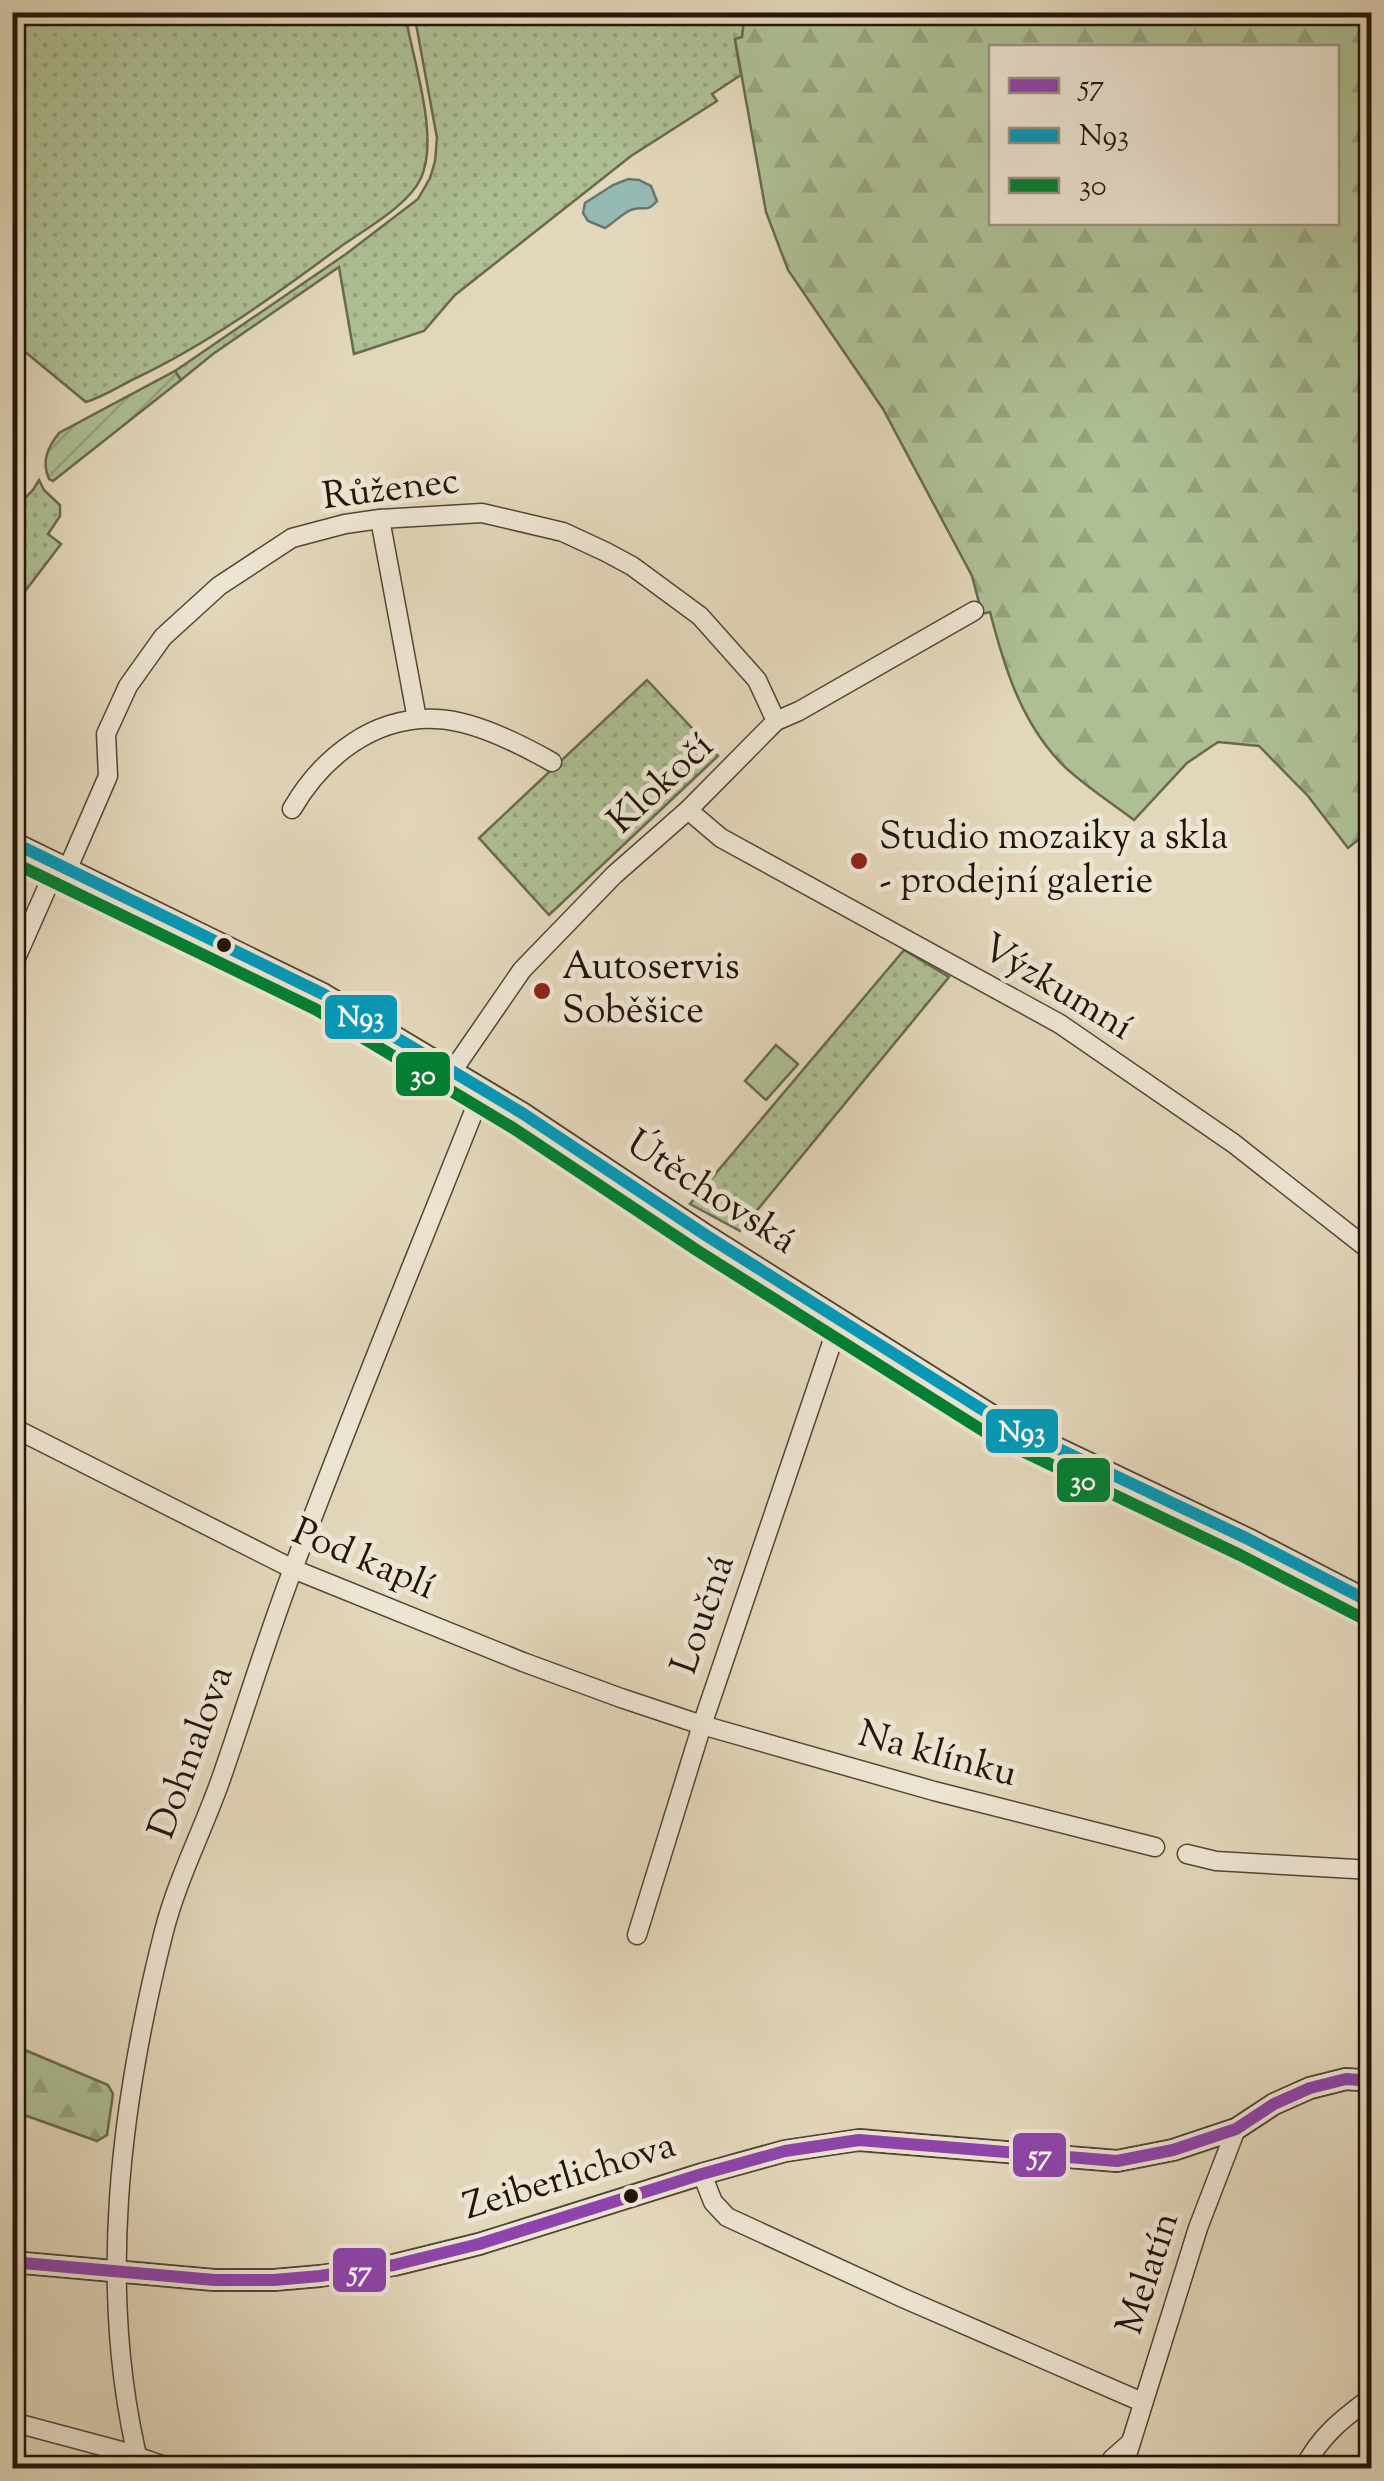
<svg xmlns="http://www.w3.org/2000/svg" width="1384" height="2481" font-family="'Sorts Mill Goudy',serif">
<style>
.grass{fill:url(#grass-dots);stroke:#686a4e;stroke-width:2.5}
.forest{fill:url(#forest-firs);stroke:#686a4e;stroke-width:2.5;fill-rule:evenodd}
.garden{fill:url(#garden-furrows);stroke:#686a4e;stroke-width:2.5}
.pitch{fill:#aebf94;stroke:#686a4e;stroke-width:2.5}
.water{fill:#95b9b3;stroke:#67776f;stroke-width:2.5}
.lines{fill:none;stroke-linecap:round;stroke-linejoin:round}
.minor-casing{stroke:#524635;stroke-width:21}
.tertiary-casing{stroke:#524635;stroke-width:24}
.minor{stroke:#ede5d3;stroke-width:18}
.tertiary{stroke:#ede5d3;stroke-width:20}
.bus-1-casing{stroke:#ede5d3;stroke-width:20}
.bus-2-casing{stroke:#ede5d3;stroke-width:20}
.bus-3-casing{stroke:#ede5d3;stroke-width:20}
.bus-1{stroke:#8e44ad;stroke-width:12}
.bus-2{stroke:#039aba;stroke-width:12}
.bus-3{stroke:#008033;stroke-width:12}
.poi-dot{fill:#8f2418;stroke:#ede5d3;stroke-width:4}
.bus-dot{fill:#221508;stroke:#ede5d3;stroke-width:4}
.labels{text-anchor:middle;dominant-baseline:central;stroke-width:10;stroke-linejoin:round;paint-order:stroke}
.street-label{font-size:38px;fill:#221508;stroke:#ede5d3}
.poi-label{font-size:38px;fill:#221508;stroke:#ede5d3;text-anchor:start}
.line-badge{stroke:#ede5d3;stroke-width:4}
.badge-label{font-size:28px;text-anchor:middle;font-weight:bold;fill:#fff}
</style>
<defs>
<pattern id="grass-dots" width="8" height="8" patternUnits="userSpaceOnUse" patternTransform="scale(2.5)"><rect width="8" height="8" fill="#aebf94"/><path d="M2 2h.1M6 6h.1" fill="none" stroke="#95a37e" stroke-width="1.8" stroke-linecap="round"/></pattern>
<pattern id="forest-firs" width="22" height="20" patternUnits="userSpaceOnUse" patternTransform="scale(2.5)"><rect width="22" height="20" fill="#aebf94"/><path d="M5 1l3.5 6h-7zM16 11l3.5 6h-7z" fill="#95a37e"/></pattern>
<pattern id="garden-furrows" width="10" height="10" patternUnits="userSpaceOnUse" patternTransform="scale(2.5)"><rect width="10" height="10" fill="#aebf94"/><path d="M-1 1l2-2M0 10L10 0M9 11l2-2" fill="none" stroke="#95a37e"/></pattern>
</defs>
<rect width="100%" height="100%" fill="#e3d7bb"/>
<filter id="stains"><feTurbulence type="fractalNoise" baseFrequency=".002" numOctaves="4"/><feColorMatrix values="0 0 0 0 .2 0 0 0 0 .09 0 0 0 0 .02 0 0 0 .5 -.17"/></filter>
<radialGradient id="worn" r=".72"><stop offset=".6" stop-color="#630" stop-opacity="0"/><stop offset="1" stop-color="#630" stop-opacity=".3"/></radialGradient>
<!-- grass -->
<g class="grass">
<path d="M12 13H405C412 58 440 136 421 178 409 205 364 230 340 247 274 296 208 344 134 379 118 387 103 397 86 402L13 342Z"/>
<polygon points="414,13 745,13 742,38 735,40 741,75 712,94 717,101 631,156 455,295 424,331 354,354 339,267 213,354 181,380 175,371 346,254 418,199 430,178 435,161 437,138"/>
<polygon points="39,480 44,490 60,505 60,516 48,534 61,544 13,607 13,510 33,490"/>
<polygon points="647,680 718,756 549,915 479,838"/>
<polygon points="904,950 949,977 740,1231 690,1204"/>
</g>
<!-- forest -->
<g class="forest">
<path d="M745 12 1371 13 1372 829 1348 848 1308 796 1259 746 1218 742 1187 763 1134 820C1112 803 1077 781 1059 761 1020 719 1004 666 990 612L982 614 972 576 883 409 788 270 766 212 735 39 742 37ZM992 48H1336V222H992Z"/>
<polygon points="13,2045 108,2085 113,2094 107,2135 97,2141 13,2111"/>
</g>
<!-- garden -->
<path class="garden" d="M175 371 181 380 53 481 49 479C41 461 48 447 59 433Z"/>
<!-- pitch -->
<polygon class="pitch" points="776,1045 798,1064 766,1100 745,1081"/>
<!-- water -->
<path class="water" d="M628 179 639 180 651 186 657 201C646 213 646 206 634 209 624 211 614 223 605 228L588 221 583 213 585 203 613 185Z"/>
<g class="lines">
<defs>
<g id="minor">
<polyline points="380,519 417,719"/>
<path d="M292 809C322 757 374 716 436 719 472 720 522 745 552 762"/>
<polyline points="688,810 721,838 1060,1024 1233,1143 1372,1252"/>
<polyline points="68,868 108,776 106,734 128,686 163,637 219,586 292,538 345,524 380,519 482,513 563,532 606,552 632,566 700,616 757,680 776,721"/>
<polyline points="12,967 58,863"/>
<polyline points="451,1073 522,970 614,875 688,810 776,721 799,711 974,611"/>
<polyline points="12,1427 293,1569 523,1662 621,1698 702,1725 934,1791 1155,1847"/>
<polyline points="1187,1854 1216,1861 1372,1870"/>
<polyline points="637,1935 702,1725 840,1319"/>
<polyline points="702,2174 713,2202 727,2217 903,2298 1142,2402"/>
<polyline points="20,2424 121,2451 170,2468"/>
<path d="M140 2468C96 2292 120 2105 164 1931 178 1877 204 1828 222 1776 246 1707 267 1637 293 1569 353 1408 419 1250 482 1091"/>
<polyline points="1108,2468 1112,2459 1130,2443"/>
<polyline points="1123,2468 1198,2228 1236,2129"/>
<path d="M1304 2468C1320 2436 1343 2418 1372 2397"/>
</g>
<g id="tertiary">
<polyline points="12,842 323,994 522,1113 707,1236 1002,1422 1248,1539 1372,1603"/>
<polyline points="12,2262 214,2280 274,2280 320,2276 394,2265 479,2244 702,2174 785,2151 859,2140 1117,2161 1173,2150 1236,2129 1274,2104 1310,2088 1346,2079 1372,2081"/>
</g>
</defs>
<!-- minor casing -->
<use href="#minor" class="minor-casing"/>
<!-- tertiary casing -->
<use href="#tertiary" class="tertiary-casing"/>
<!-- minor -->
<use href="#minor" class="minor"/>
<!-- tertiary -->
<use href="#tertiary" class="tertiary"/>
<defs>
<polyline id="bus-1" points="12,2262 214,2280 274,2280 320,2276 394,2265 479,2244 702,2174 785,2151 859,2140 1117,2161 1173,2150 1236,2129 1274,2104 1310,2088 1346,2079 1372,2081"/>
<polyline id="bus-2" points="12,842 323,994 522,1113 707,1236 1002,1422 1248,1539 1372,1603"/>
<polyline id="bus-3" points="12,862 315,1009 513,1128 698,1251 993,1437 1240,1555 1364,1619"/>
</defs>
<!-- bus-1 casing -->
<use href="#bus-1" class="bus-1-casing"/>
<!-- bus-2 casing -->
<use href="#bus-2" class="bus-2-casing"/>
<!-- bus-3 casing -->
<use href="#bus-3" class="bus-3-casing"/>
<!-- bus-1 -->
<use href="#bus-1" class="bus-1"/>
<!-- bus-2 -->
<use href="#bus-2" class="bus-2"/>
<!-- bus-3 -->
<use href="#bus-3" class="bus-3"/>
</g>
<!-- markers -->
<g class="poi-dot">
<circle cx="859" cy="861" r="10"/>
<circle cx="542" cy="991" r="10"/>
</g>
<g class="bus-dot">
<circle cx="224" cy="945" r="9"/>
<circle cx="631" cy="2196" r="9"/>
</g>
<g class="labels">
<!-- street labels -->
<g class="street-label">
<text transform="translate(391 491) rotate(-7)">Růženec</text>
<text transform="translate(662 785) rotate(-43)">Klokočí</text>
<text transform="translate(1056 989) rotate(31)">Výzkumní</text>
<text transform="translate(710 1194) rotate(33)">Útěchovská</text>
<text transform="translate(363 1561) rotate(23)">Pod kaplí</text>
<text transform="translate(705 1615) rotate(-71)">Loučná</text>
<text transform="translate(193 1753) rotate(-70)">Dohnalova</text>
<text transform="translate(937 1756) rotate(15)">Na klínku</text>
<text transform="translate(570 2178) rotate(-17)">Zeiberlichova</text>
<text transform="translate(1150 2274) rotate(-72)">Melatín</text>
</g>
<!-- poi labels -->
<g class="poi-label">
<text x="879" y="839">Studio mozaiky a skla<tspan x="879" dy="44">- prodejní galerie</tspan></text>
<text x="562" y="969">Autoservis<tspan x="562" dy="44">Soběšice</tspan></text>
</g>
</g>
<g class="line-badge">
<rect x="323" y="993" width="76" height="48" rx="10" fill="#039aba"/>
<rect x="394" y="1050" width="58" height="48" rx="10" fill="#008033"/>
<rect x="984" y="1407" width="76" height="48" rx="10" fill="#039aba"/>
<rect x="1055" y="1456" width="57" height="48" rx="10" fill="#008033"/>
<rect x="1011" y="2131" width="57" height="48" rx="10" fill="#8e44ad"/>
<rect x="331" y="2246" width="57" height="48" rx="10" fill="#8e44ad"/>
</g>
<g class="badge-label">
<text x="361" y="1026">N93</text>
<text x="423" y="1084">30</text>
<text x="1022" y="1441">N93</text>
<text x="1083" y="1490">30</text>
<text x="1040" y="2164">57</text>
<text x="360" y="2280">57</text>
</g>
<!-- margin -->
<rect width="1384" height="2481" fill="none" stroke="#e3d7bb" stroke-width="50"/>
<rect x="15" y="15" width="1354" height="2451" fill="none" stroke="#221508" stroke-width="5"/>
<rect x="25" y="25" width="1334" height="2431" fill="none" stroke="#221508" stroke-width="2.5"/>
<!-- legend -->
<rect x="989" y="45" width="350" height="180" fill="#ede5d3" stroke="#9c9282" stroke-width="2.5"/>
<rect x="1009" y="78" width="50" height="15" fill="#8e44ad" stroke="#9c9282" stroke-width="2.5"/>
<text x="1079" y="95" font-size="30" fill="#221508">57</text>
<rect x="1009" y="128" width="50" height="15" fill="#039aba" stroke="#9c9282" stroke-width="2.5"/>
<text x="1079" y="145" font-size="30" fill="#221508">N93</text>
<rect x="1009" y="178" width="50" height="15" fill="#008033" stroke="#9c9282" stroke-width="2.5"/>
<text x="1079" y="195" font-size="30" fill="#221508">30</text>
<rect width="100%" height="100%" filter="url(#stains)"/>
<rect width="100%" height="100%" fill="url(#worn)"/>
</svg>
